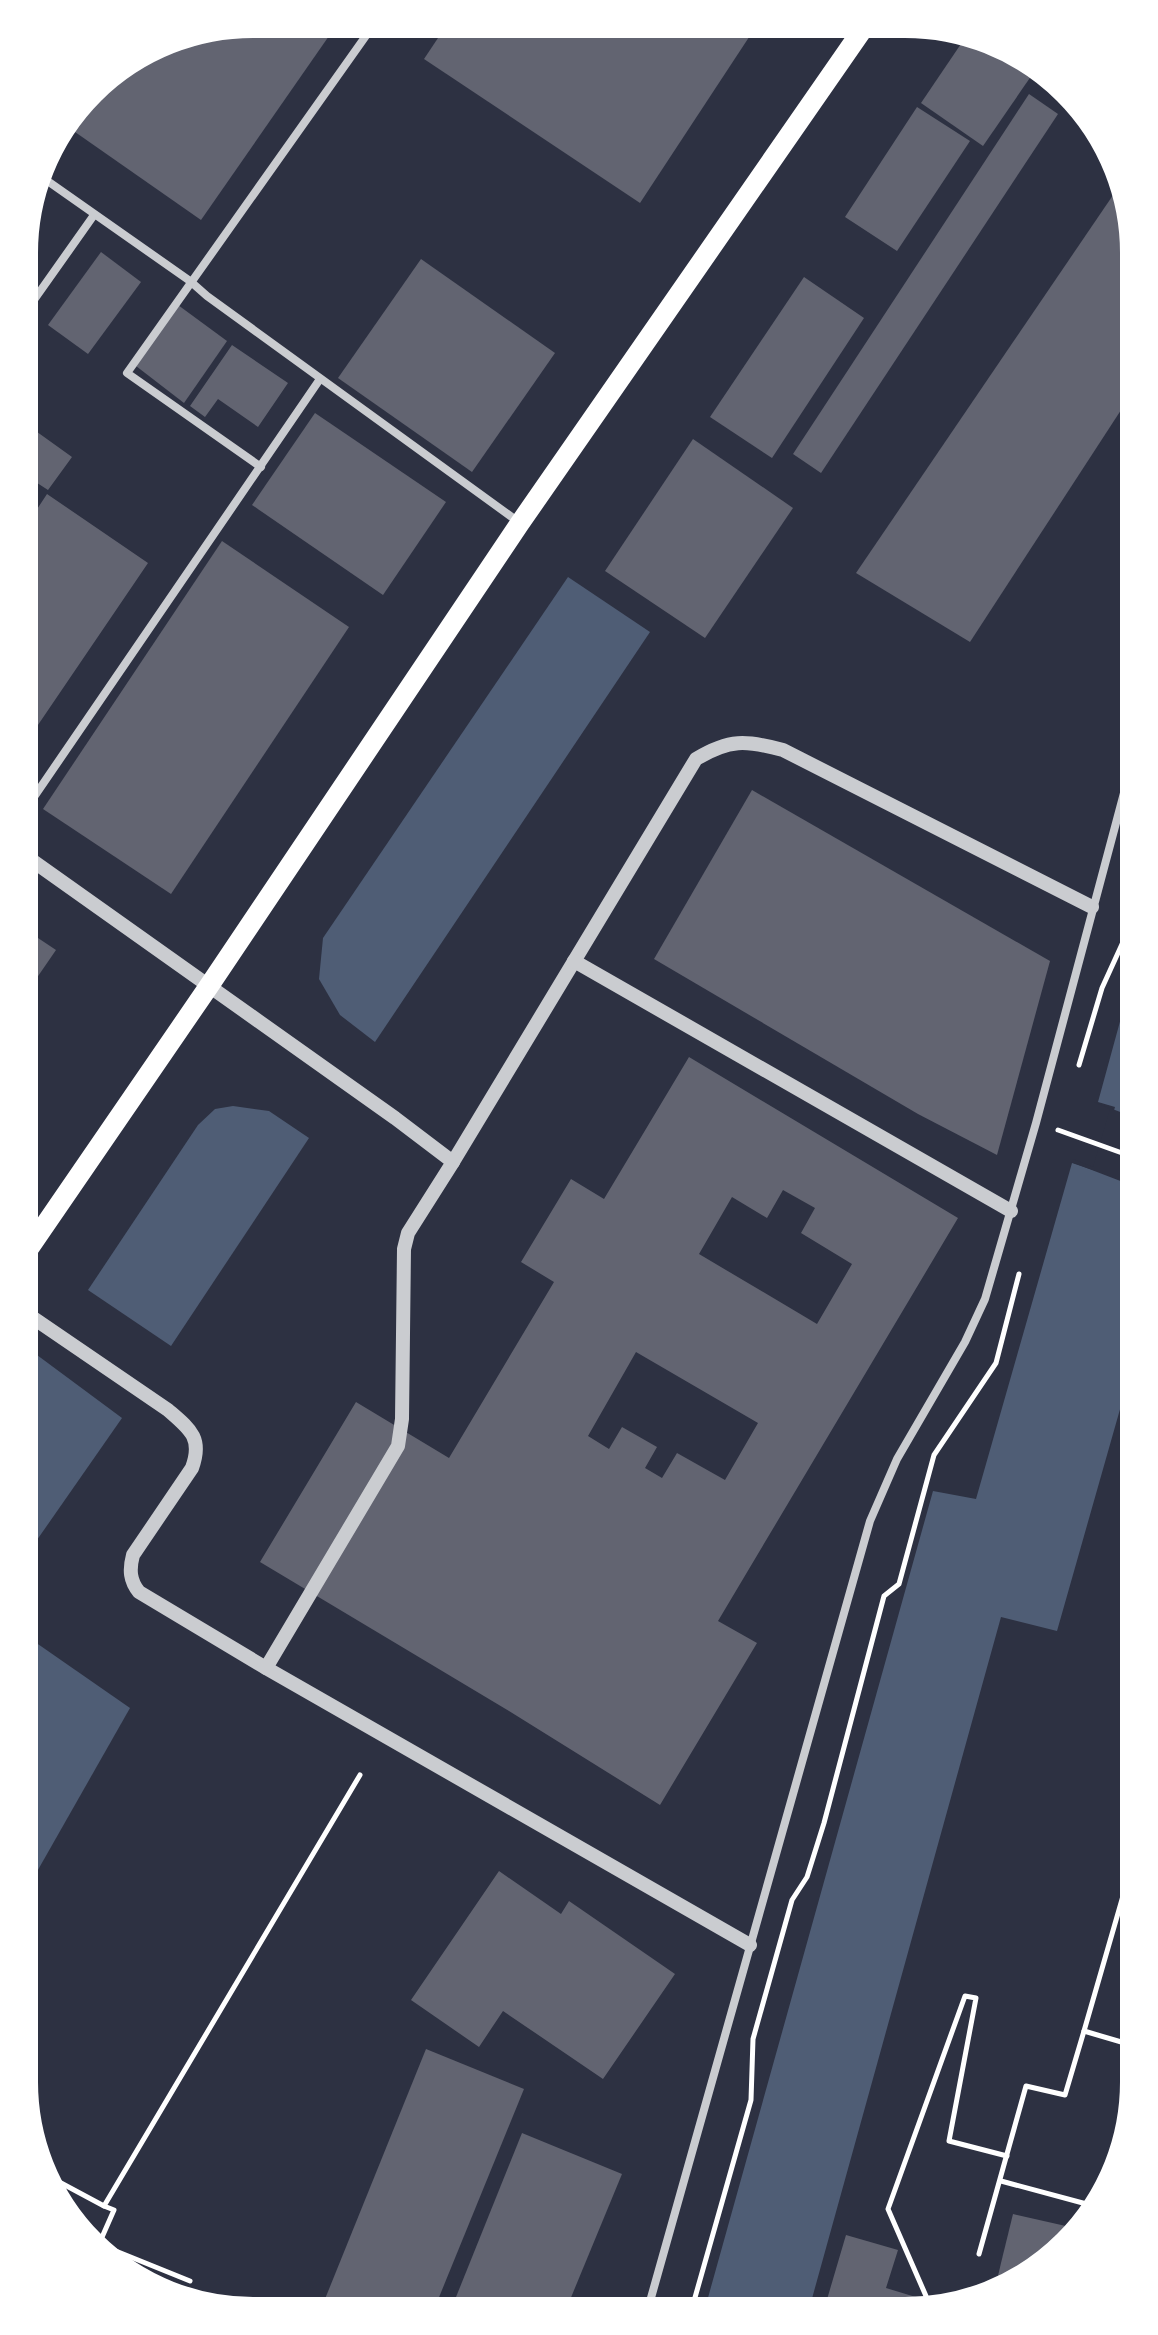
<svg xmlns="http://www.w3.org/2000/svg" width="1158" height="2335" font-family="'Source Sans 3',sans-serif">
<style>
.water{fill:#4f5d75}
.pier{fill:#2d3142}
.building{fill:#626471;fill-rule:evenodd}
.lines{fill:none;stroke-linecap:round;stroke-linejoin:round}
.path{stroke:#fff;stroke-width:5}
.minor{stroke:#caccd0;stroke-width:8}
.tertiary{stroke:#caccd0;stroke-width:14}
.primary{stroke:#fff;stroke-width:20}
.rim{fill:none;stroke:#fff;stroke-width:4}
</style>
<rect width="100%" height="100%" fill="#2d3142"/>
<!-- water -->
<g class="water">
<polygon points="568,577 650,632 375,1042 340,1015 319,979 323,938"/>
<polygon points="1136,963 1136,1353 1057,1631 1001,1617 808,2313 704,2312 933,1491 976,1499 1072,1163 1096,1171 1115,1107 1098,1102"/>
<polygon points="233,1106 269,1111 309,1138 171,1346 88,1290 198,1125 215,1109"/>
<polygon points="37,1355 122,1418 23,1560 23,1375"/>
<polygon points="22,1633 130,1708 22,1898"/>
</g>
<!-- pier -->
<polygon class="pier" points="1094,1102 1136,1118 1136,1187 1071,1162 1073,1159 1093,1167 1110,1109"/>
<!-- building -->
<g class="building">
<polygon points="253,22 338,23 201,220 65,125 100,80 165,39"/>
<polygon points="448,23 757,25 640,203 424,59"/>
<polygon points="967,35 1036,69 983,146 921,103"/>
<polygon points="1029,94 1058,114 821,473 793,454"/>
<polygon points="917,107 970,141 897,251 845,217"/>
<polygon points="1124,179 1136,253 1136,387 970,642 856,573"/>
<polygon points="101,252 141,282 88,354 48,325"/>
<polygon points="421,259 555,353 472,472 338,378"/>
<polygon points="804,277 864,318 772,458 710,417"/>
<polygon points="178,305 227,341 184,403 136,366"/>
<polygon points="232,345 288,383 258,427 218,399 205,417 190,406"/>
<polygon points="315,413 446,502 383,595 252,505"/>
<polygon points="26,424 72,457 48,490 31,479 24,489 24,427"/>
<polygon points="693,439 793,508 705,638 605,571"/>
<polygon points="47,494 148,563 23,747 23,657 29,648 23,644 24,529"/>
<polygon points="222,541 349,627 171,894 43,809"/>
<polygon points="752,790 1050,961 997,1155 918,1114 654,959"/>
<polygon points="23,928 56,950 23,998"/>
<path d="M689 1057 958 1218 718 1621 757 1643 660 1805 509 1711 260 1562 356 1402 449 1458 554 1282 521 1262 571 1179 604 1199ZM783 1190 815 1208 801 1233 852 1264 817 1324 699 1254 732 1197 767 1218ZM636 1352 758 1423 725 1480 677 1453 662 1478 645 1468 657 1447 622 1427 609 1449 588 1436Z"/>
<polygon points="499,1871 561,1914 569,1901 675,1974 603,2079 503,2011 479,2047 411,2000"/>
<polygon points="426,2049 524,2089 433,2312 354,2311 325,2299"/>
<polygon points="522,2133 622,2174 565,2312 462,2312 452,2307"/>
<polygon points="1013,2214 1079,2229 995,2289 1001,2263"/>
<polygon points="846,2235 898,2250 886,2288 932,2302 930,2309 905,2313 823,2313"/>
</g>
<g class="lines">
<!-- path -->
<g class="path">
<polyline points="1079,1065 1102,988 1123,942 1136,897"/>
<polyline points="1058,1130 1136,1158"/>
<polyline points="1135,2046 1084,2031 1136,1851"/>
<polyline points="48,2176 104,2206"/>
<polyline points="1001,2181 1094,2206"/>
<polyline points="91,2241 190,2281"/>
<polyline points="99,2244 114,2210 104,2206 360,1775"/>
<polyline points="979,2254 1026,2086 1065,2095 1084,2031"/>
<polyline points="926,2296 888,2209 965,1996 976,1998 949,2141 1007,2156"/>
<polyline points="247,2304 265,2311"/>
<polyline points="684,2312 694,2301 751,2100 753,2039 792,1900 807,1877 824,1823 884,1596 899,1584 934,1455 996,1363 1019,1274"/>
</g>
<!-- minor -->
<g class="minor">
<polyline points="39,175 190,281 207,296 520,523"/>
<polyline points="24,314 94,215"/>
<polyline points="261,467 127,373 375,23"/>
<polyline points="23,813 320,379"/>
<polyline points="647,2312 870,1521 897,1459 965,1342 985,1299 1036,1123 1136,748"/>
</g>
<!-- tertiary -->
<g class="tertiary">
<path d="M23 854 395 1118 453 1162 696 759C729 739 746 740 783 750L1092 907"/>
<polyline points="574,961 1011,1211"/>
<path d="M23 1311 168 1410C190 1429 203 1438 192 1468L133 1555C129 1570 130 1581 139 1592L266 1668 750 1945"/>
<polyline points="266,1668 398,1446 402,1419 404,1249 408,1233 453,1162"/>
<polyline points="204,2302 225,2311"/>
</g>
<!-- primary -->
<polyline class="primary" points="23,1257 209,986 520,523 865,26"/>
</g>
<!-- crop -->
<path d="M0 0H1158V2335H0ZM253 36H905A217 217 0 0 1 1122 253V2082A217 217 0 0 1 905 2299H253A217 217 0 0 1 36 2082V253A217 217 0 0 1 253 36Z" fill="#fff" fill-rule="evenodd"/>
<path class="rim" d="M253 36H905A217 217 0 0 1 1122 253V2082A217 217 0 0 1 905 2299H253A217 217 0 0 1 36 2082V253A217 217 0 0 1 253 36Z"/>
</svg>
